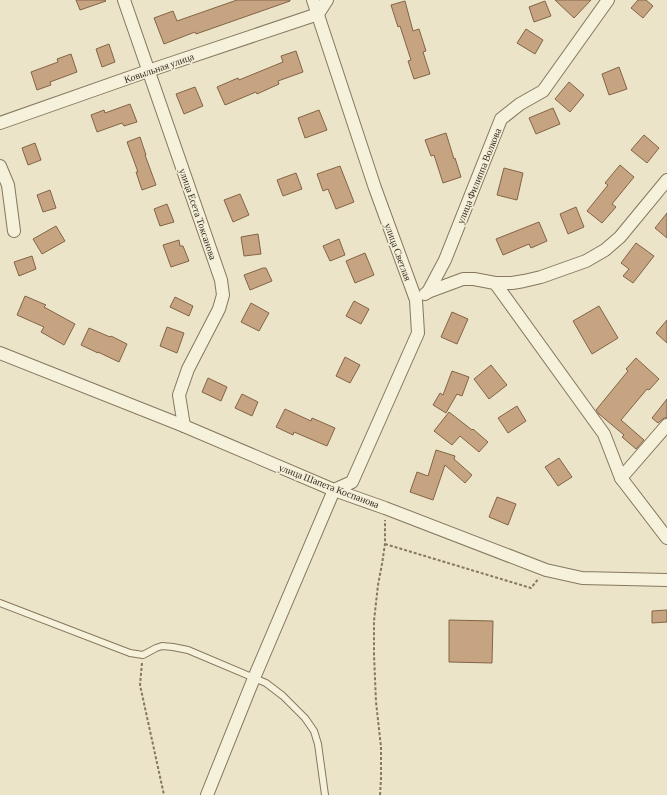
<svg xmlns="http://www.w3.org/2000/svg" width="667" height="795" font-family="'Crimson Pro',serif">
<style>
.building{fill:#c6a481;stroke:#836446}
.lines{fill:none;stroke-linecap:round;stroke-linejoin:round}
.lane-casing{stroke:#86775f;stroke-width:8}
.street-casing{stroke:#86775f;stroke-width:14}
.path{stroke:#86775f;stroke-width:2;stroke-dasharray:3 2;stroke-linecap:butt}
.lane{stroke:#f6f1db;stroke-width:6}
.street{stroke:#f6f1db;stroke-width:12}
.labels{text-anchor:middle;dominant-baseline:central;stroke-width:3;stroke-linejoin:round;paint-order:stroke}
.street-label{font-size:10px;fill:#382e21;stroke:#f3eed8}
</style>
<rect width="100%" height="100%" fill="#ebe4c8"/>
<!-- building -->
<g class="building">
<polygon points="76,0 105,0 106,1 80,10"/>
<polygon points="237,0 290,0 290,1 196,34 195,32 164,44 154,18 173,11 177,21"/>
<polygon points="555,0 591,0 574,18"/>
<polygon points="638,0 646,0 653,6 643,18 631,8"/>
<polygon points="405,1 413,31 419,29 426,51 423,52 430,74 414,79 408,61 411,60 400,26 398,27 391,5"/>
<polygon points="545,1 551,16 534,22 529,7"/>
<polygon points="526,29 543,40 535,54 517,43"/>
<polygon points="109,44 115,62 102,67 96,49"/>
<polygon points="296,51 303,72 278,81 279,84 257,94 256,92 225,105 217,87 238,78 239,80 283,62 281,56"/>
<polygon points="71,54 77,72 50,82 51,85 37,90 31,72 58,62 57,59"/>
<polygon points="619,67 627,89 609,95 602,74"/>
<polygon points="569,82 584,95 570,112 555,99"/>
<polygon points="195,87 203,106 184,114 176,94"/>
<polygon points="130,104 137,122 124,126 122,123 97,132 91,115 104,110 105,113"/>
<polygon points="553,108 560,124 536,134 529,118"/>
<polygon points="319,110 327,130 305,138 298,118"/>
<polygon points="446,133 454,159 455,158 461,177 443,183 434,155 431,156 425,140"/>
<polygon points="644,135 659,148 647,163 631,150"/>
<polygon points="140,137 146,155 145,155 156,185 142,190 136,172 138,172 127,142"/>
<polygon points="35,143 41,160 28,165 22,148"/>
<polygon points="620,165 634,177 612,204 616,207 602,223 587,211 608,185 605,183"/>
<polygon points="340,166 354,202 336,209 328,189 323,191 317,174"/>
<polygon points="504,168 523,173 517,200 497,195"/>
<polygon points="296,173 302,189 283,196 277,180"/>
<polygon points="50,190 56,208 43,212 37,195"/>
<polygon points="240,194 249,215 233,222 224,200"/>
<polygon points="167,204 174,222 160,226 154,209"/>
<polygon points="576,207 584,227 568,234 560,214"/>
<polygon points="667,213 667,238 655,228"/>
<polygon points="539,222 547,241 531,248 529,244 503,255 496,239"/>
<polygon points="56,226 65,241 42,254 33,239"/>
<polygon points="258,234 261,254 244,256 241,237"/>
<polygon points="339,239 345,255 330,261 323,246"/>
<polygon points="179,240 180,246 183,246 189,261 171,267 163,245"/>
<polygon points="636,243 654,256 633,283 623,276 629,269 621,263"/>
<polygon points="365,253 374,275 355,283 346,261"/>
<polygon points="32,256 36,269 19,276 14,262"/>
<polygon points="263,268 266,268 272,281 250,290 244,275"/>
<polygon points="25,296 46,305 44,307 75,324 64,345 41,332 44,327 17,315"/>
<polygon points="175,297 193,306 189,316 170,307"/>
<polygon points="354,301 369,309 361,324 346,316"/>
<polygon points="251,303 269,313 259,331 241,322"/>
<polygon points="599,306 618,338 592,354 573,321"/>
<polygon points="452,312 468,319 457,344 441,337"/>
<polygon points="667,320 667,343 656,333"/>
<polygon points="167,327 184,333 177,353 160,346"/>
<polygon points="89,328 110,337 111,336 127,344 119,362 98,352 98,353 81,345"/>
<polygon points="345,357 360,365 350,383 336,376"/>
<polygon points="636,358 659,379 649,390 647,389 621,420 644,440 636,449 622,437 624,435 599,414 596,410 628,371 626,369"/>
<polygon points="491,365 507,385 489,399 474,379"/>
<polygon points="452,371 469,377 462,396 457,394 446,413 433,405 440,393 443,395"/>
<polygon points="208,378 227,387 221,401 202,392"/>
<polygon points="242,394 258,402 252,416 235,408"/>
<polygon points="667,399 667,418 664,418 658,423 652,418"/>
<polygon points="517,406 526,421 508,433 498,418"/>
<polygon points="285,409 311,421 312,418 335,428 327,446 294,432 293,435 276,427"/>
<polygon points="449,412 472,430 473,429 488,442 479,452 460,436 452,445 434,431"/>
<polygon points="436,450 455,456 454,459 472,475 465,483 445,465 433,500 410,492 417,472 428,476"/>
<polygon points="559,458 572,477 558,486 545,467"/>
<polygon points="497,497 516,504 508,525 489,517"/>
<polygon points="667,610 667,622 652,623 652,611"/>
<polygon points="449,620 493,621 492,663 449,662"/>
</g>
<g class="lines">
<defs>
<polyline id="lane" points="0,603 130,653 143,655 156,648 162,646 173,647 188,650 266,683 283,696 305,718 314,731 318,744 325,795"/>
<g id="street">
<polyline points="124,0 221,280 223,295 219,309 188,369 179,395 184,426"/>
<polyline points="0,123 148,71 318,14 327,0"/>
<polyline points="0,166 8,185 14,231"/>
<polyline points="495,283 604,434 621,478 667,538"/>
<polyline points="428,292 445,260 501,119 520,104 543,91 608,0"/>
<polyline points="425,294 428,292 463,279 474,279 495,283 512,283 524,281 541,277 586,261 605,250 620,237 667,180"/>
<polyline points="0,353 184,426 334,490 385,508 546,570 582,578 667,580"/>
<polyline points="621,478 667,425"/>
<polyline points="207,795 254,678 334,490 352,482 418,333 416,300 375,188 313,0"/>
</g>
</defs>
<!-- lane casing -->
<use href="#lane" class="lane-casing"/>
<!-- street casing -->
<use href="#street" class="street-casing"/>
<!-- path -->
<g class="path">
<polyline points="385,544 531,588 539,578"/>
<polyline points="142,663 140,685 164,795"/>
<polyline points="380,795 381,779 381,747 376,702 374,655 374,621 378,585 382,564 385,544 385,520"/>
</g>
<!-- lane -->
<use href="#lane" class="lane"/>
<!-- street -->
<use href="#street" class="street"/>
</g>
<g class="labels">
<!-- street labels -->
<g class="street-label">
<text transform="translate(159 68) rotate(-19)">Ковыльная улица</text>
<text transform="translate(479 176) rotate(-68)">улица Филиппа Волкова</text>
<text transform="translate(198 214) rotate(71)">улица Есета Токсанова</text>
<text transform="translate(398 252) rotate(70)">улица Светлая</text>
<text transform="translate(329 486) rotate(21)">улица Шапета Коспанова</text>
</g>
</g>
</svg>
